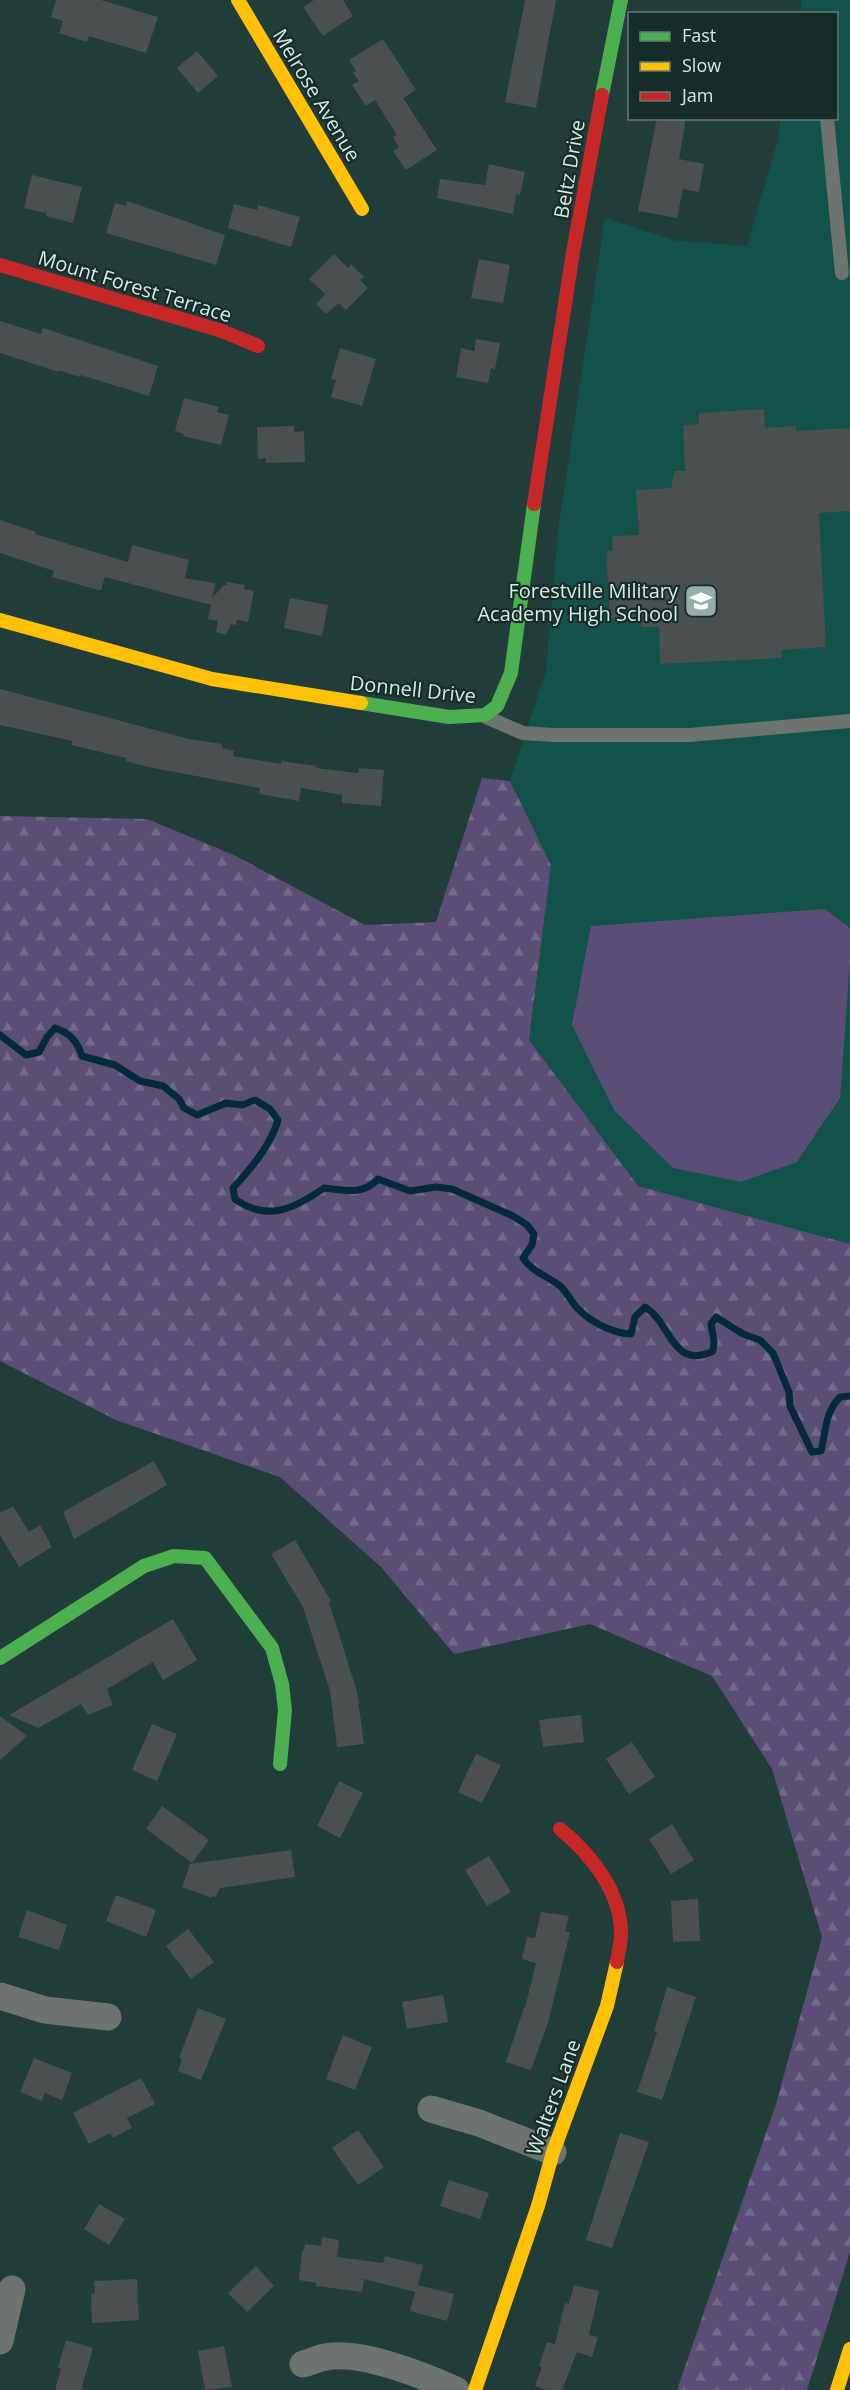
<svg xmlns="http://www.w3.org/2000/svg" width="850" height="2390" font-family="'Open Sans',sans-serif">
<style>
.built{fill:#12524a}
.green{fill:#5a4e76}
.forest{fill:url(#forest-firs)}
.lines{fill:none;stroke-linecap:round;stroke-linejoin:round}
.stream{stroke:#03293f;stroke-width:7}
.building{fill:#4a4f4f}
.lane{stroke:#6d736e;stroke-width:14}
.street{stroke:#6d736e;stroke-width:27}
.fast{stroke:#4caf50;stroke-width:14}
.slow{stroke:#ffc107;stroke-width:14}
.jam{stroke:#c62828;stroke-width:14}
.labels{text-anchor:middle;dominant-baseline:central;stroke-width:4.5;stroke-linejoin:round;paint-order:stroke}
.street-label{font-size:20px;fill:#d2ece7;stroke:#162c28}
.poi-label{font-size:20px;fill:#d2ece7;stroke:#162c28;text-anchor:end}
</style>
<defs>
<pattern id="forest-firs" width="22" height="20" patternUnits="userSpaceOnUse" patternTransform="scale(1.5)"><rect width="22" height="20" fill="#5a4e76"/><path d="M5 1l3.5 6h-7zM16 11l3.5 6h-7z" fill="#71688a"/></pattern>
</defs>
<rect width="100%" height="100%" fill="#213d3a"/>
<!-- built -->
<polygon class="built" points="802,0 850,0 850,1244 637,1186 529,1040 551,865 510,781 546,671 558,531 605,218 677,241 747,246 778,139 781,119 836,118 836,14 800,13"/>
<!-- green -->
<polygon class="green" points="825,909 850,928 850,962 840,1098 797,1162 741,1182 673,1168 614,1110 572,1025 591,926"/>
<!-- forest -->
<polygon class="forest" points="482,778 510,781 551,865 529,1040 638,1186 850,1244 850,2252 807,2390 677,2390 776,2104 822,1937 772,1769 712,1676 590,1624 454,1654 381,1567 280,1477 116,1420 0,1361 0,816 147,819 236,856 365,925 436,922"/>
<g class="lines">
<!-- stream -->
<path class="stream" d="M0 1035 26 1055 39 1052 47 1037 55 1028C70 1033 77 1041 82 1056L115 1065 140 1081 163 1086 179 1099 184 1108 197 1115 226 1103 242 1105 255 1100 270 1109 278 1120C271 1145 251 1169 233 1188L235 1199C267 1222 294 1209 324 1188 345 1190 362 1196 378 1179L410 1191 436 1187 452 1189 513 1216 527 1225 534 1234 532 1245 523 1258C531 1271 547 1276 560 1286 567 1292 571 1301 577 1308 591 1322 611 1333 631 1334L635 1317 645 1307C671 1322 672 1371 713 1351L714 1341 711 1324 716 1317 743 1334 760 1340 773 1353 789 1392 790 1406 812 1452 821 1451C826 1430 825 1413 840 1397L850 1396"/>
</g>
<!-- building -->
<g class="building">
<polygon points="56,0 101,0 158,17 146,53 89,36 87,42 59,33 63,21 51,17"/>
<polygon points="314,0 343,0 353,16 323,36 303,7"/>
<polygon points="525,0 556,0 536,108 505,102"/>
<polygon points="383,39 416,90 403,98 437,150 406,170 393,151 399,147 393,137 397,135 375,100 366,106 352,85 359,81 353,73 356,71 349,60"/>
<polygon points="197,51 218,76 198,93 177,68"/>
<polygon points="657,118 686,118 679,159 704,164 699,192 683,189 677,218 638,211"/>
<polygon points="489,164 525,172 520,195 516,194 513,214 437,198 440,179 485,185"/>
<polygon points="32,175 82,187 73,223 46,216 46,213 24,208"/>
<polygon points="127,201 225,235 216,265 106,233 115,203 126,206"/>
<polygon points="234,204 257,210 258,205 300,217 291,247 228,228"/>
<polygon points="334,254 348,268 351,264 364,277 360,280 368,288 346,310 339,303 326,314 316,304 325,294 309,279"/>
<polygon points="479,259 510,265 503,303 471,298"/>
<polygon points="0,321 41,334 43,328 158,366 149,396 81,375 80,377 59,370 59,372 0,353"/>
<polygon points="476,339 500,343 495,369 491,368 488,383 456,377 461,348 474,351"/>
<polygon points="340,348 376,359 362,406 331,397 336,380 331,379"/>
<polygon points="184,398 219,407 217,412 229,415 221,445 183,436 184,434 175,431"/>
<polygon points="764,409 765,428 796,426 796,431 850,428 850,511 819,513 826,647 781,650 782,658 660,664 659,627 641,627 640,618 610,619 606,551 612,551 613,536 639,535 636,490 671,488 675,471 685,471 683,425 699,424 699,413"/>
<polygon points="294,426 294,432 304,431 305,462 266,463 266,458 258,459 257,427"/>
<polygon points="0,520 36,532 35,534 128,562 132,545 189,560 185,578 215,583 211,604 212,598 224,585 226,585 227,582 245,585 244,589 254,591 248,622 237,620 236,625 231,624 226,635 216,632 218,621 208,619 211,605 105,577 101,590 98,590 52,577 54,571 0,553"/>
<polygon points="290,598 328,605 322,636 284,628"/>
<polygon points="0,689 189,739 222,744 222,748 234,751 233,756 281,764 282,761 316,766 316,768 358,773 359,768 384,770 381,806 342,803 342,795 301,788 299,801 259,794 260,788 153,768 126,761 126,758 71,745 72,741 0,725"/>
<polygon points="154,1461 167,1485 74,1539 63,1512"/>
<polygon points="13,1506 29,1532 40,1525 52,1547 19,1567 0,1535 0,1513"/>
<polygon points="295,1540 331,1601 329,1602 357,1692 364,1744 337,1747 330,1691 303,1607 271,1554"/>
<polygon points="173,1619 197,1660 163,1680 153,1662 107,1689 113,1705 88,1715 81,1704 38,1728 9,1715"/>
<polygon points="581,1715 584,1742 543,1747 539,1720"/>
<polygon points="0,1716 27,1736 0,1760"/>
<polygon points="152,1724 177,1734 157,1781 132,1770"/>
<polygon points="632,1742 655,1777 629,1794 606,1759"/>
<polygon points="476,1754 501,1765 482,1803 458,1792"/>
<polygon points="339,1781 363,1793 340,1838 317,1826"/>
<polygon points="162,1806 209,1840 192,1863 146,1829"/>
<polygon points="672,1824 694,1860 671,1874 649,1839"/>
<polygon points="291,1850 295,1877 220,1888 216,1897 213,1896 212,1898 182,1887 190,1864"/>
<polygon points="489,1856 511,1892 487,1906 465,1870"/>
<polygon points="116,1895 156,1910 146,1937 106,1921"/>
<polygon points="698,1899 700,1941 673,1942 671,1901"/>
<polygon points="27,1910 67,1925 59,1950 18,1937"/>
<polygon points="541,1912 569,1916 565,1931 570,1932 548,2023 531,2070 506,2062 524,2007 525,2008 536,1963 522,1959 527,1937 535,1938"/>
<polygon points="188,1929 214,1962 191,1979 166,1946"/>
<polygon points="667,1987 696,1997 662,2100 637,2092 657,2032 654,2031"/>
<polygon points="443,1995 448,2022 407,2029 402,2002"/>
<polygon points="198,2008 226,2019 201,2080 178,2071 182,2059 179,2058"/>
<polygon points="343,2035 372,2047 355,2090 326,2079"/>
<polygon points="34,2058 72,2073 62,2100 45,2093 42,2101 20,2092"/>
<polygon points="141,2078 155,2104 127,2118 132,2128 113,2138 110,2133 89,2144 73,2113"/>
<polygon points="358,2130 384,2167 358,2185 332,2148"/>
<polygon points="620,2133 649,2142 612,2248 586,2240"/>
<polygon points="449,2180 489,2193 480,2219 440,2206"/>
<polygon points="99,2204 125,2219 109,2245 84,2229"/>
<polygon points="322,2237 339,2240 337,2257 383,2263 385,2256 423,2265 418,2285 454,2294 447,2321 410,2311 415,2292 364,2279 362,2292 316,2286 316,2283 299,2280 302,2251 304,2251 305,2244 321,2246"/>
<polygon points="256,2266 274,2286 247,2312 228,2293"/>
<polygon points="137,2279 139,2320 92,2323 91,2294 95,2293 94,2281"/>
<polygon points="574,2285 599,2291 589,2335 598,2337 592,2357 577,2352 562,2390 547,2390 535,2386 542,2367 539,2366 547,2342 555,2344 565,2303 569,2304"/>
<polygon points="66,2340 93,2348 81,2390 55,2390 61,2369 58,2368"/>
<polygon points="224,2346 232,2387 205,2390 198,2351"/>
</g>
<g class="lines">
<!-- lane -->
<g class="lane">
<polyline points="827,118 842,273"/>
<polyline points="486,717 523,733 553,735 690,735 850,721"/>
</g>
<!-- street -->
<g class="street">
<polyline points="0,1996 45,2010 108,2017"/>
<polyline points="431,2109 479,2123 553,2152"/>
<polyline points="0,2341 12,2289"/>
<path d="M303 2364C311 2362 318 2358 326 2357 360 2350 425 2376 456 2390"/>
</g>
<!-- fast -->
<g class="fast">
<polyline points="602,95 621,0"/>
<polyline points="361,703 449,717 485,715 497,706 511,673 534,504"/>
<polyline points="0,1658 144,1566 174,1556 205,1558 272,1648 282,1684 285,1710 280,1764"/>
</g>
<!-- slow -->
<g class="slow">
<polyline points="238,0 362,209"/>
<polyline points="0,620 212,679 361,703"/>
<polyline points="475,2390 538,2206 553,2152 607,2006 617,1962"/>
<polyline points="837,2390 850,2349"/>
</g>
<!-- jam -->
<g class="jam">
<polyline points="0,265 222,331 258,346"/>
<polyline points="534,504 573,252 602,95"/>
<path d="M560 1829C591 1854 622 1893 621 1935 621 1944 618 1953 617 1962"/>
</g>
</g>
<!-- icons -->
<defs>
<symbol id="school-square" viewBox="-11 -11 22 22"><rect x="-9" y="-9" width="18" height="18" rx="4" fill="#94afaa" stroke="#162c28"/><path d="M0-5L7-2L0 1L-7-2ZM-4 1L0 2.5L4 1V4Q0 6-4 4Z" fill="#fff"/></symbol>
</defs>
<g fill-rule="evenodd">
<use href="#school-square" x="682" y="582" width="38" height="38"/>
</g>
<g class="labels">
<!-- street labels -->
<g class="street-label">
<text transform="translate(317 95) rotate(59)">Melrose Avenue</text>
<text transform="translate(569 169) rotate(-80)">Beltz Drive</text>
<text transform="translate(135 286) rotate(17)">Mount Forest Terrace</text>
<text transform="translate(413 689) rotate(6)">Donnell Drive</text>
<text transform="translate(553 2097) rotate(-70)">Walters Lane</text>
</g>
<!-- poi labels -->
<g class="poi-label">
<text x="678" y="590">Forestville Military<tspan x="678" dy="23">Academy High School</tspan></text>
</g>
</g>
<!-- legend -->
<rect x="628" y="12" width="210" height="108" fill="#162c28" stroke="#617974" stroke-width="1.5"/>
<rect x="640" y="32" width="30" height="9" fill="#4caf50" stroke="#617974" stroke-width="1.5"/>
<text x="682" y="42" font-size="18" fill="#d2ece7">Fast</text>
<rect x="640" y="62" width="30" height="9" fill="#ffc107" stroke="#617974" stroke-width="1.5"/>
<text x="682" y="72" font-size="18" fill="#d2ece7">Slow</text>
<rect x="640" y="92" width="30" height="9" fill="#c62828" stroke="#617974" stroke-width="1.5"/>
<text x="682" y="102" font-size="18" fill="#d2ece7">Jam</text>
</svg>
